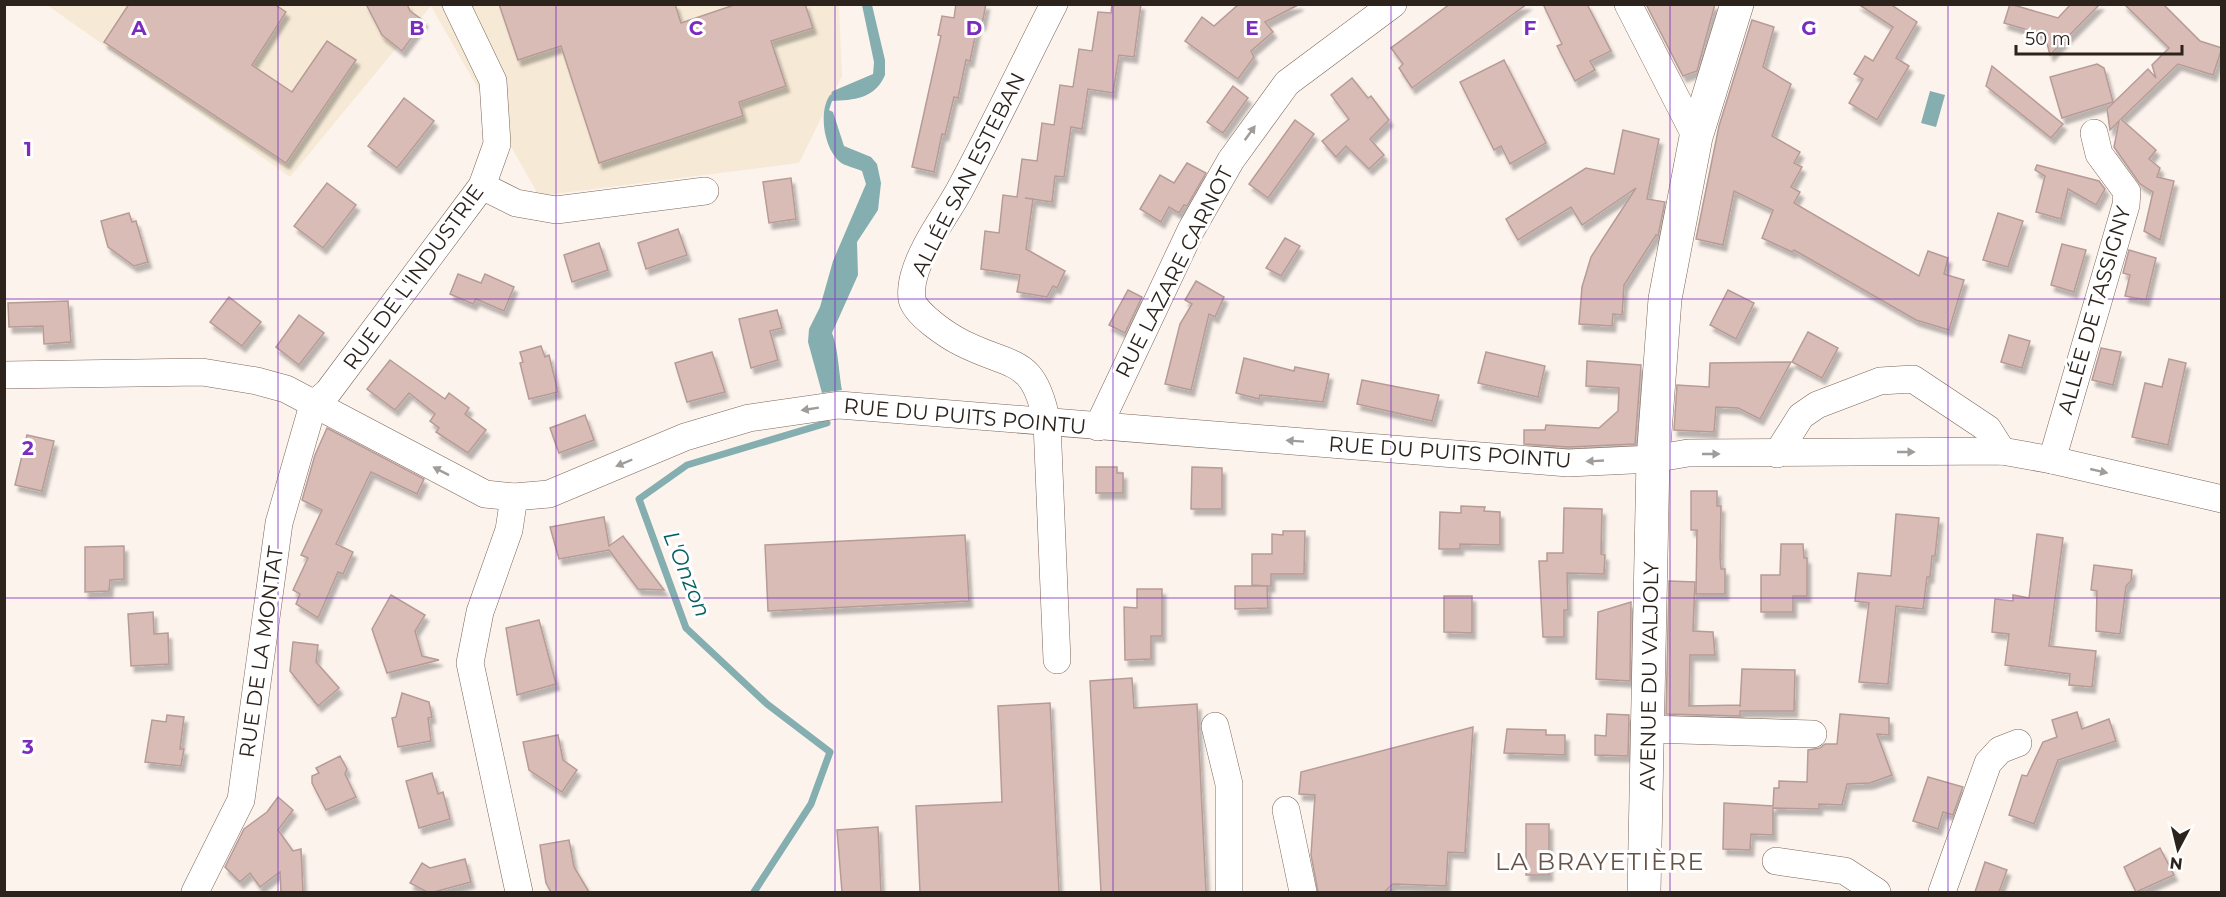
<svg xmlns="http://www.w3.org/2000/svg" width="2226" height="897" font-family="Montserrat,sans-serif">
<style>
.industrial{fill:#f6ead6}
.water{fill:#84aeaf}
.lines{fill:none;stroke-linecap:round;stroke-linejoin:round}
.stream{stroke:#84aeaf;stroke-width:7}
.building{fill:#d9bcb6;stroke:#b79b96;stroke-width:1.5;filter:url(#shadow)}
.minor-casing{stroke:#7c6659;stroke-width:28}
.major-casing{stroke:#7c6659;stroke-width:34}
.minor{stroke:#fff;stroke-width:27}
.major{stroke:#fff;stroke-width:33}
.oneway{fill:#a09c99}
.grid{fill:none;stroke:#7b2cbf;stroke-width:1.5;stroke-opacity:0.55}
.labels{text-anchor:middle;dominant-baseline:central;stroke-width:6;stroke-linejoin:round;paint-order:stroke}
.street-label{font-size:21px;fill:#2c231d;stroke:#fff}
.water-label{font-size:22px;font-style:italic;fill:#046063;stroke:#fff}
.quarter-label{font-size:24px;letter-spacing:1.5px;fill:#685346;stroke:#fff}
.grid-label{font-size:20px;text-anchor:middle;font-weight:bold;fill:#7b2cbf;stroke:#fff;stroke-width:6;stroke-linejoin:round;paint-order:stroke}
</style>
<defs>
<filter id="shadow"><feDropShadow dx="3.5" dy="6" stdDeviation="1.5" flood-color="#0004"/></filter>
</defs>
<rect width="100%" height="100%" fill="#fdf3ed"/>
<!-- industrial -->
<polygon class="industrial" points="47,5 839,5 842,76 799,163 539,196 431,6 290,177"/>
<!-- water -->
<g class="water">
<path d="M862 5H872L885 60V75C875 99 853 100 832 101L829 110 833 112 844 146 871 157 877 164 881 183 878 210 857 242 858 275 832 333C838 347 839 374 842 390L822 393 808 342 809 329 820 307 833 261 866 184 862 171C856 168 845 166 840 162 824 149 818 112 830 95L856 87 873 75 874 62Z"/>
<polygon points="1930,91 1945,95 1936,127 1921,123"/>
</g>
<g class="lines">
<!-- stream -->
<g class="stream">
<polyline points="835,94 875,77"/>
<polyline points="754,892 811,804 830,752 767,704 686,628 639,499 687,465 827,423"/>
</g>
</g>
<!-- building -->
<g class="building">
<polygon points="129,4 274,4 286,12 252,65 292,92 327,41 356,60 286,163 104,42"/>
<polygon points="366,4 407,4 410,11 424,21 402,51 382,35"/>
<polygon points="499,4 675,4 681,23 737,4 805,4 813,28 771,41 786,86 739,102 743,116 599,163 561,46 518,60"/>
<polygon points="956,4 986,4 982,24 978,23 970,61 966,60 958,98 954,97 945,135 942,134 934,172 912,167 941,36 938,35 942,16 954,18"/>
<polygon points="1112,4 1141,4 1134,57 1119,55 1113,93 1088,89 1082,129 1071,127 1064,177 1055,176 1052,202 1025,198 1033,199 1026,249 1065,271 1057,288 1053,286 1047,297 1017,292 1020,275 981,269 985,231 999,233 1003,195 1017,197 1022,159 1037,161 1042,123 1054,125 1060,85 1073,87 1079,49 1092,51 1098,12 1111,13"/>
<polygon points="1239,4 1300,4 1265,22 1273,32 1251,51 1254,57 1238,79 1185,41 1202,17 1214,26"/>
<polygon points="1450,4 1527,4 1412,88 1399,68 1403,64 1391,48"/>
<polygon points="1543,4 1587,4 1611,51 1590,61 1595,70 1575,81 1557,46 1562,44"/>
<polygon points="1646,4 1715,4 1697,71 1683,76"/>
<polygon points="1858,4 1890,4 1917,22 1896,58 1909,66 1877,120 1849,103 1863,79 1854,74 1865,56 1873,61 1893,27"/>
<polygon points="2010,4 2058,18 2071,4 2100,4 2050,55 2045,35 2004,23"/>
<polygon points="2124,4 2163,4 2200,41 2222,48 2213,75 2178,64 2121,119 2156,150 2149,159 2160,168 2157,177 2174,181 2160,240 2144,231 2153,192 2140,184 2114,147 2119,121 2110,130 2107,109 2148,69 2156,78 2152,65 2169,48"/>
<polygon points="1752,20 1774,27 1763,67 1791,84 1772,136 1800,152 1794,163 1802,167 1791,187 1800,192 1794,203 1919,276 1928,251 1948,258 1944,274 1964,280 1949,330 1916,320 1794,250 1792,252 1762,238 1773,210 1734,191 1723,245 1696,239 1719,126"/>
<polygon points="1504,60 1546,143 1510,164 1501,146 1494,150 1460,82"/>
<polygon points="2097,64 2104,68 2113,102 2062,118 2050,77"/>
<polygon points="1992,66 2063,124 2051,138 1986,86"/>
<polygon points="1352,78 1368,98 1371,96 1389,120 1370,139 1384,155 1369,169 1346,146 1336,157 1322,141 1349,119 1331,95"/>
<polygon points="1233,86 1248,98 1223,133 1207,122"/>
<polygon points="404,98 434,121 397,168 368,146"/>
<polygon points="1295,120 1314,134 1268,198 1249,184"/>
<polygon points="1623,130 1659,139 1647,199 1665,202 1658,236 1656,235 1624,285 1622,315 1613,314 1612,326 1579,324 1582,287 1591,257 1636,188 1582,225 1571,207 1518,240 1506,219 1586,168 1614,174"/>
<polygon points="1187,163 1206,173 1187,206 1184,205 1179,213 1169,207 1161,222 1140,209 1160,175 1174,183"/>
<polygon points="2037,165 2099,181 2105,189 2096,205 2068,189 2061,219 2036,212 2045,176 2035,170"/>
<polygon points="791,178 796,219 769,223 763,182"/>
<polygon points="327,183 356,205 323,248 294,226"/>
<polygon points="129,213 132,222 136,221 148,262 134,266 108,247 101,221"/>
<polygon points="1998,213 2023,221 2008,267 1983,260"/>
<polygon points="678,229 687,255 646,269 638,243"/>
<polygon points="1285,238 1300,246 1281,276 1266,268"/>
<polygon points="599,243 608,270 572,282 564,255"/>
<polygon points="2062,244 2086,250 2074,292 2051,285"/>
<polygon points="2129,250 2156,258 2146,300 2125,296 2130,275 2123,273"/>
<polygon points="458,274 481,283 485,274 514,287 504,311 476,299 473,304 450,294"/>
<polygon points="1196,281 1224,297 1215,317 1209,314 1191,390 1165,384 1180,324 1192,304 1185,300"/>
<polygon points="1128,290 1142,297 1125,333 1109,325"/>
<polygon points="1728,290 1754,303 1736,339 1710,325"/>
<polygon points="229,297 261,322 242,346 210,322"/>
<polygon points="68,301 71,342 44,344 43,326 9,327 8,303"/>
<polygon points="777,310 782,328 770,331 778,360 751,368 739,319"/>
<polygon points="299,315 324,333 299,365 276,347"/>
<polygon points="1808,332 1838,348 1822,378 1792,362"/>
<polygon points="2009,335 2030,341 2022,368 2001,362"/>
<polygon points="541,346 545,357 549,355 558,392 529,399 520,363 523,362 520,352"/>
<polygon points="2101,348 2121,352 2113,385 2092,380"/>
<polygon points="712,352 725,392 687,402 675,363"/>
<polygon points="1486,352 1545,366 1538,397 1478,383"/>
<polygon points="1244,358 1294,371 1295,367 1329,374 1323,402 1260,395 1259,399 1236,393"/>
<polygon points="2169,359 2186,363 2168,445 2132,437 2145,383 2162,387"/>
<polygon points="390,360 445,399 449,393 469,408 465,414 486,430 468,453 436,432 439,428 430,421 435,414 409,393 395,410 367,389"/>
<polygon points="1587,361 1641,365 1635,444 1568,447 1524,444 1524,430 1545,430 1546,425 1599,428 1618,411 1619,388 1586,386"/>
<polygon points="1791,362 1760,419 1738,408 1716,407 1714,432 1674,430 1677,385 1709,387 1710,363"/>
<polygon points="1362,380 1439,395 1432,421 1357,404"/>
<polygon points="585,415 594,440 559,453 550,428"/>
<polygon points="327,428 424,479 417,494 371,472 336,544 353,552 343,574 338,572 318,618 296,604 300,594 293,590 308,558 301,555 322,510 302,500 315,455"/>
<polygon points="27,435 54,441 42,491 15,485"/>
<polygon points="1096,467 1117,467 1117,473 1123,473 1123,493 1096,493"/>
<polygon points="1192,467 1222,468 1222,509 1191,509"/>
<polygon points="1691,491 1717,491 1717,506 1721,506 1720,557 1721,569 1725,569 1725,594 1696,594 1697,530 1691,530"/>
<polygon points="1461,506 1485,507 1484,511 1500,512 1500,545 1460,544 1460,549 1439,549 1440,512 1461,513"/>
<polygon points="1564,508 1602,509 1601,554 1605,555 1604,574 1567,573 1568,610 1564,610 1564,637 1543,637 1539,561 1547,561 1547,553 1563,553"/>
<polygon points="1896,514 1939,518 1935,556 1932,556 1930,577 1927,577 1923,609 1896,606 1888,684 1859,682 1869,603 1855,601 1858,573 1891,576"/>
<polygon points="604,517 609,546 623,536 664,590 638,589 609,550 559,559 550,527"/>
<polygon points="1283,531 1305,531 1304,574 1271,574 1271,586 1267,586 1268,608 1235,609 1235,586 1267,586 1252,585 1252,554 1272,554 1272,534 1283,535"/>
<polygon points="2037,534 2063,538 2049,646 2096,651 2092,687 2069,685 2070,674 2005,665 2009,634 1992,632 1995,599 2013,601 2013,595 2029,598"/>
<polygon points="965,535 969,601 768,611 765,545"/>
<polygon points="1781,544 1803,544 1804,558 1807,558 1807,596 1793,596 1793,612 1761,612 1761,575 1780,575"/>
<polygon points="124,546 124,579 110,580 109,591 85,592 85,547"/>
<polygon points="2094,565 2132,570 2131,581 2126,586 2120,634 2096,631 2097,591 2091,590"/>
<polygon points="1669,581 1695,582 1693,631 1713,632 1715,655 1690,655 1689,706 1740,705 1740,707 1742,669 1795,670 1794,711 1740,711 1740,716 1666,714"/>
<polygon points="1137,589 1162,589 1162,636 1151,636 1151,659 1125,660 1124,607 1137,608"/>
<polygon points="391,595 425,615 415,631 422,656 439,660 387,673 372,629"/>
<polygon points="1444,596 1472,596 1472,633 1444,632"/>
<polygon points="1631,602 1630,681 1596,679 1598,612"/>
<polygon points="153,612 154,634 168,633 169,664 131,666 128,614"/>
<polygon points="539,620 556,684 517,695 506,628"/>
<polygon points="293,642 318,645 316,662 339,688 318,706 290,671"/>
<polygon points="1132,678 1134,708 1197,704 1206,892 1101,892 1090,681"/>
<polygon points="402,693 429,702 432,717 428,718 431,741 398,747 392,718 396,717"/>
<polygon points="1050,703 1059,892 920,892 916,806 1002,802 998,706"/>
<polygon points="2077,712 2082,729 2109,719 2116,741 2058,760 2034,824 2009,815 2022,775 2027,776 2043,742 2057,737 2052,720"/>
<polygon points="1607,714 1629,715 1628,756 1595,755 1595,735 1606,736"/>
<polygon points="1840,714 1889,718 1889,735 1877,734 1892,775 1870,783 1847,784 1842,805 1819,804 1819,809 1773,808 1773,835 1751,834 1750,850 1723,849 1724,803 1773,806 1774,788 1779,788 1779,781 1807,782 1808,750 1820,748 1825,744 1837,744"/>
<polygon points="167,715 184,717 180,749 184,749 181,766 145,762 152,720 166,722"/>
<polygon points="1473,727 1465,853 1448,852 1446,886 1393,884 1384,892 1318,892 1311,855 1315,795 1299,794 1301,772"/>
<polygon points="1507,729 1546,730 1546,735 1565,735 1565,755 1504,753"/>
<polygon points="558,735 563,760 577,770 562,792 529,770 523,742"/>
<polygon points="340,756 347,769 345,774 356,797 326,810 312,783 312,776 319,773 316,768"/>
<polygon points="432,773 438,794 443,792 450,819 419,828 406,781"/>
<polygon points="1928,777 1963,787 1953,815 1943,812 1938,829 1913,821"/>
<polygon points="278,797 293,810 278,830 293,851 301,849 303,892 281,892 280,872 260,887 250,873 240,882 225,867 244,829 267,812"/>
<rect x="1526" y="824" width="23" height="51"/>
<polygon points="878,827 881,892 842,892 837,830"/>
<polygon points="569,840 574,867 589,892 551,892 546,883 540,845"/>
<polygon points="2160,848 2174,875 2136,892 2124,867"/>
<polygon points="465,859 471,882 434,892 427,892 410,883 422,863 430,868"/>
<polygon points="1985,862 2007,870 1999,892 1975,892"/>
</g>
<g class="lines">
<defs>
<g id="minor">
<path d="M1054 4C1022 67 992 130 959 191 944 218 922 246 914 276 912 282 911 293 912 299 915 314 948 336 962 343 1014 369 1034 356 1047 423L1057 660"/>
<polyline points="1628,4 1696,137"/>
<polyline points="482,186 516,203 556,210 705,191"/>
<polyline points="4,375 202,372 257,381 286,389 485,494 514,497 549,494 685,437 749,418 839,405 1568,463 1653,459 1688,453 2002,451 2052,460 2222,499"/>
<polyline points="313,405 328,392 482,186 497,144 493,81 456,4"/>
<polyline points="1098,427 1191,230 1231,160 1287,83 1393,4"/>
<polyline points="1777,454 1801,416 1817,405 1880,381 1913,379 1988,429 2002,451"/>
<polyline points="2052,460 2126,205 2127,192 2099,154 2094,133"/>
<polyline points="514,497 509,530 480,612 470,663 519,892"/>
<polyline points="1215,726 1229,784 1229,892"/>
<polyline points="1648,729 1813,734"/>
<polyline points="1286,810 1303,892"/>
<polyline points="1776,861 1845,871 1877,892"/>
<polyline points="195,892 241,800 279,523 313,405"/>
<polyline points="1942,892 1988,763 2000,750 2018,743"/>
</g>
<polyline id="major" points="1644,892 1653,459 1665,299 1696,137 1737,4"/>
</defs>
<!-- minor casing -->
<use href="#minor" class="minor-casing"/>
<!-- major casing -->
<use href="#major" class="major-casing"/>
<!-- minor -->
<use href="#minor" class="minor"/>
<!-- major -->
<use href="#major" class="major"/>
</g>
<!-- one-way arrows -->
<defs><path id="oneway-solid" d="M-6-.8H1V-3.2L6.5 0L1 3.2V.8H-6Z" transform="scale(1.5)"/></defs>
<g class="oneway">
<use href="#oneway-solid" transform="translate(1250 133) rotate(-54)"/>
<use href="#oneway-solid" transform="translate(810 409) rotate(171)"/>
<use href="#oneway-solid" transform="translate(1295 441) rotate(-176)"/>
<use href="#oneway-solid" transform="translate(1906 452)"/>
<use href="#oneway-solid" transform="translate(1711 454)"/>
<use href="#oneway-solid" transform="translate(1595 461) rotate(177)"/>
<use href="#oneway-solid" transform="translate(624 463) rotate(157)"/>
<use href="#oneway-solid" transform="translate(441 471) rotate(-153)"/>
<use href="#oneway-solid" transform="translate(2099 471) rotate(13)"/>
</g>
<!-- grid -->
<path class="grid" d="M278 4V892M556 4V892M835 4V892M1113 4V892M1391 4V892M1670 4V892M1948 4V892M4 299H2222M4 598H2222"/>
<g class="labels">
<!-- street labels -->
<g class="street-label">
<text transform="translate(968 174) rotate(-63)">ALLÉE SAN ESTEBAN</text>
<text transform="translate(1174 272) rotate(-63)">RUE LAZARE CARNOT</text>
<text transform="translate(413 277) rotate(-54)">RUE DE L'INDUSTRIE</text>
<text transform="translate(2094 310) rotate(-74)">ALLÉE DE TASSIGNY</text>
<text transform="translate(965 416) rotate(5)">RUE DU PUITS POINTU</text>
<text transform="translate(1450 452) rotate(4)">RUE DU PUITS POINTU</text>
<text transform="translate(261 652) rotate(-82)">RUE DE LA MONTAT</text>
<text transform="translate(1649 676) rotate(-89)">AVENUE DU VALJOLY</text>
</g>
<!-- water labels -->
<g class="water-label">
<text transform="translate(687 574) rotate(68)">L'Onzon</text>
</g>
<!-- quarter labels -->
<g class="quarter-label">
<text x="1600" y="861">LA BRAYETIÈRE</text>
</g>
</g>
<g class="grid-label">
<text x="139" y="35">A</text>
<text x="417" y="35">B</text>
<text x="696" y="35">C</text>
<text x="974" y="35">D</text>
<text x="1252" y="35">E</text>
<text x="1530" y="35">F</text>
<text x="1809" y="35">G</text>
<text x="28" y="156">1</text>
<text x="28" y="455">2</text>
<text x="28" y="754">3</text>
</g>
<!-- border -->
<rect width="2226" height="897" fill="none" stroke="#2c231d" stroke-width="12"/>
<!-- north arrow -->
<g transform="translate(2178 849) rotate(187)" stroke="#ffffff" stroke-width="4.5" paint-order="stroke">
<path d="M0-4.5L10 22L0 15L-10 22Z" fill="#2c231d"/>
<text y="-9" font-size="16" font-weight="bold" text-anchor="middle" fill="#2c231d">N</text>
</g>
<!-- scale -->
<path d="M2016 45v9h166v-9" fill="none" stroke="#2c231d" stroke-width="3"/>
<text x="2025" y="45" font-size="18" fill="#2c231d" stroke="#ffffff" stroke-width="4.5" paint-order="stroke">50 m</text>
</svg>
